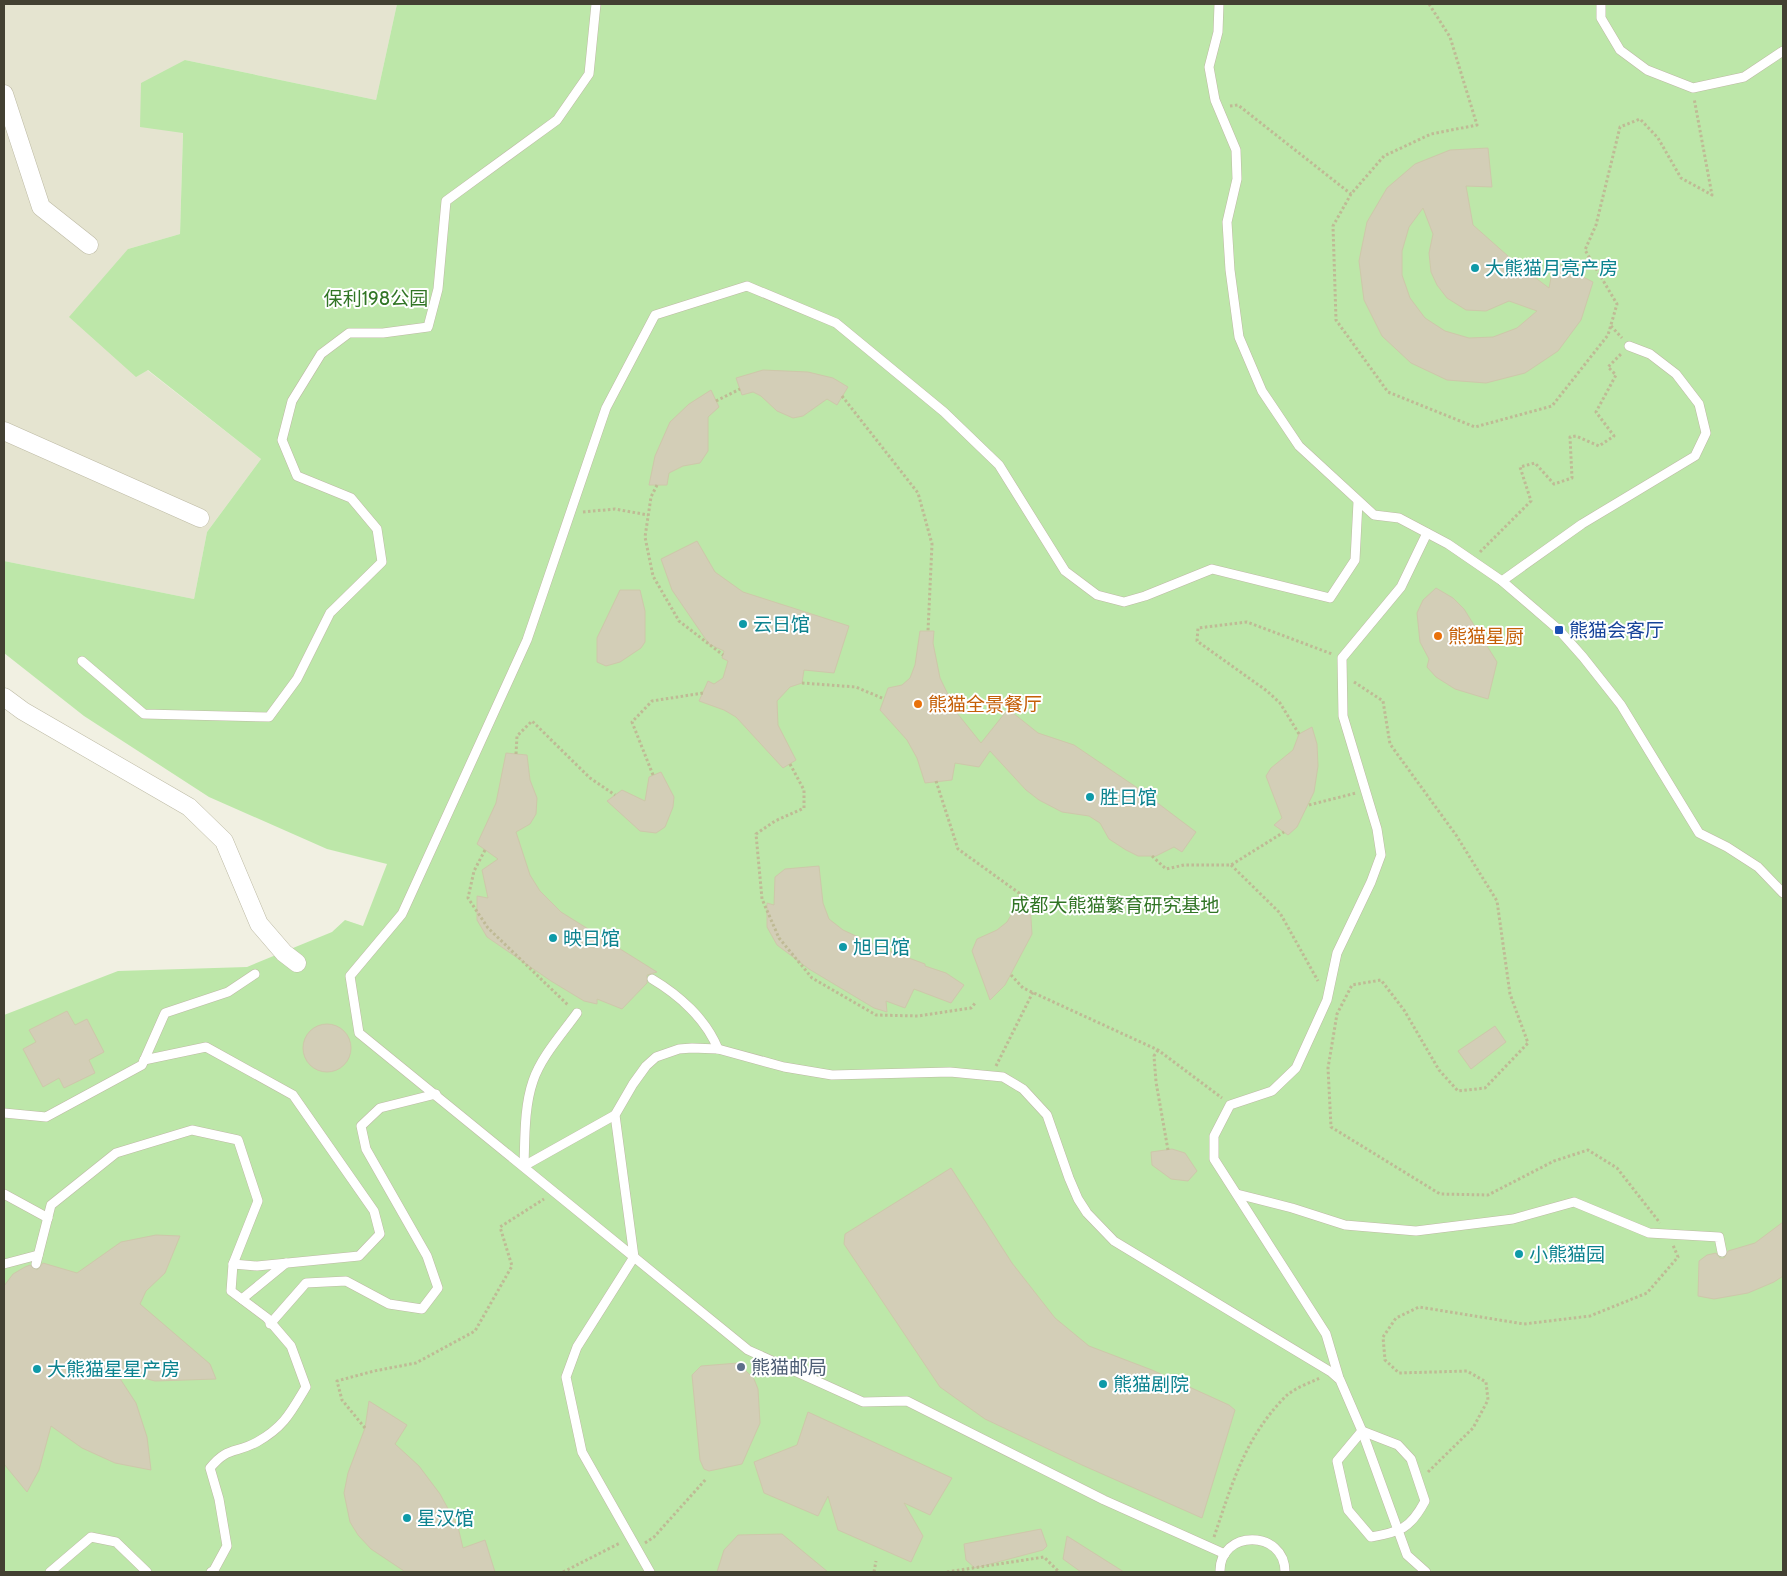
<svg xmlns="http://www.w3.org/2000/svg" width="1787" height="1576" font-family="Cabin,'Noto Sans SC',sans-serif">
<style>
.residential{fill:#e5e4d0}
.green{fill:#bde7a9}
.building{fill:#d3ceb7;stroke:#cec8aa;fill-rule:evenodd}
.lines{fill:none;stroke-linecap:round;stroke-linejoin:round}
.service-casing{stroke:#bdbaa4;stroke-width:10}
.minor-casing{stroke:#bdbaa4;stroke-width:19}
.path{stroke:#bfba95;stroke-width:3;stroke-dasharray:2.5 2.5;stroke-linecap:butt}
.service{stroke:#fff;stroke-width:9}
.minor{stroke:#fff;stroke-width:18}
.culture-dot{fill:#0f9aa8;stroke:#fff;stroke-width:2}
.transit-dot{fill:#1a4fb4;stroke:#fff;stroke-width:2}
.food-dot{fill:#e8710a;stroke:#fff;stroke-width:2}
.service-dot{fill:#5c6f8a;stroke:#fff;stroke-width:2}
.labels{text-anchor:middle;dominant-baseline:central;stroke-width:4;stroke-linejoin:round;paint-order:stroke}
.culture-label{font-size:19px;fill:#0d838f;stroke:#fff;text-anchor:start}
.park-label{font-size:19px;fill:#317525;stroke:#fff}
.transit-label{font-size:19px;fill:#164399;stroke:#fff;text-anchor:start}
.food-label{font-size:19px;fill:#c56008;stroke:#fff;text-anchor:start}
.service-label{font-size:19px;fill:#4e5e75;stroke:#fff;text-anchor:start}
</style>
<rect width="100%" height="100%" fill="#f1f0e2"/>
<!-- residential -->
<polygon class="residential" points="4,4 397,4 376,100 185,60 180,234 128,249 147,370 261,459 207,532 194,599 4,561"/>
<!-- green -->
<polygon class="green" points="397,4 1783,4 1783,1572 4,1572 4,1015 118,971 247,967 332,932 345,920 363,926 387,864 327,849 209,797 84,716 4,653 4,561 194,599 207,532 261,459 148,370 136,377 69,317 128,249 180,234 183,133 140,127 141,83 185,60 376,100"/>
<!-- building -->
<g class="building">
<path d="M1488 148 1492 187 1466 186 1473 225 1517 264 1549 288 1554 262 1593 282 1581 320 1558 351 1525 373 1486 383 1447 380 1411 363 1382 336 1364 300 1359 261 1367 222 1387 188 1415 164 1450 150ZM1423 208 1433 234 1429 253 1431 272 1437 285 1447 298 1466 310 1486 311 1509 301 1537 311 1517 328 1493 337 1469 338 1445 331 1425 318 1410 298 1402 275V251L1409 227Z"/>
<polygon points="763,370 808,372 833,378 848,387 837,405 827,399 803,416 793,418 777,411 761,396 753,392 742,395 736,378"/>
<polygon points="711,390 719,407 708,417 708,451 700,463 683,466 669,473 667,485 649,485 655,456 670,422 689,404"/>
<polygon points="697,541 715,572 743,592 849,626 834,673 804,670 802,683 790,687 777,701 778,725 796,760 783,768 736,717 724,710 699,701 708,681 714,684 723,678 728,661 722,658 724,651 709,644 672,590 661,559"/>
<polygon points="1436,588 1453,598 1464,609 1497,662 1488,699 1455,689 1436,677 1427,667 1429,659 1420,642 1417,613 1423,600"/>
<polygon points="620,590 640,590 645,611 645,642 641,648 620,662 606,666 597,662 597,638"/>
<polygon points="920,631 934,631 933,643 940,678 957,713 981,743 1008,709 1038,733 1074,745 1139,789 1196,832 1182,852 1174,847 1156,856 1138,856 1126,850 1109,839 1100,823 1089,816 1062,812 1039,800 1026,790 990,751 979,767 955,763 952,780 925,783 917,758 907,740 880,710 888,688 902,685 910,678 915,665"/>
<polygon points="1312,727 1317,744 1318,766 1314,792 1297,827 1288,835 1274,825 1282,818 1266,776 1271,768 1293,750 1299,734"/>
<polygon points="506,753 527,755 530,780 537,798 536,814 530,824 516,832 530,875 540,891 561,912 657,972 647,975 647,983 622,1009 597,999 597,1004 584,1001 551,981 487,937 477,920 477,896 488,898 482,870 498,859 477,844 496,803"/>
<polygon points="661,772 674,797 673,807 665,827 656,833 640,831 607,801 622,790 645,801 649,777"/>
<polygon points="819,866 823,903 829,919 843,930 882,948 925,964 925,966 946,973 964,985 951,1003 914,989 905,1008 886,1001 887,1012 874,1008 809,969 777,945 767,927 767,903 774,905 775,877 785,869"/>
<polygon points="1030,903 1032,934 1005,985 990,1000 972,951 977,939 997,930 1007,922 1016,907"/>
<polygon points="67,1011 75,1025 87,1019 104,1052 89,1060 95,1073 64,1088 59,1078 43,1087 23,1049 36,1042 29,1030"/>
<circle cx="327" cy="1048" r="24"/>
<polygon points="1495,1026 1506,1042 1471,1069 1458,1051"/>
<polygon points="1172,1149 1185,1153 1197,1171 1188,1181 1171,1179 1152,1165 1151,1152"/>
<polygon points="951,1168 1012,1263 1055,1318 1089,1346 1152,1370 1229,1405 1235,1410 1202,1518 1082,1465 985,1419 940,1387 844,1244 845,1234"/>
<polygon points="1783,1222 1783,1276 1774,1282 1748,1293 1714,1299 1698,1296 1699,1261 1707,1255 1716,1253 1720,1258 1724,1258 1728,1251 1755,1243"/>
<polygon points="156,1235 180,1236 165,1273 146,1291 140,1304 210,1364 216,1379 155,1381 115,1371 136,1403 147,1437 151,1470 115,1463 82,1448 51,1426 39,1470 27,1492 4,1464 4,1286 13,1274 25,1267 30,1265 37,1270 43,1263 77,1273 121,1242"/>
<polygon points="738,1363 754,1379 758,1389 760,1423 742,1464 709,1471 704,1469 700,1460 692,1375 701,1366"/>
<polygon points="369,1401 407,1425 395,1444 419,1466 440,1494 458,1527 463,1548 485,1540 495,1572 404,1571 371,1549 358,1535 350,1522 344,1493 348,1473 365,1428"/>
<polygon points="808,1412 952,1478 930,1515 904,1503 923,1536 911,1562 838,1530 828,1496 818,1516 764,1493 754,1462 797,1445"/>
<polygon points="1041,1529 1047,1546 1043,1550 975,1568 966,1560 964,1544"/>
<polygon points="782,1534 828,1572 717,1572 724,1550 738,1535"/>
<polygon points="1067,1536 1124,1572 1081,1572 1063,1559"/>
</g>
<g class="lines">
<defs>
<g id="service">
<polyline points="1219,4 1218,32 1209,67 1215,100 1236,150 1237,179 1227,222 1230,270 1239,337 1262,391 1299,446 1374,515 1399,518 1448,544 1502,581 1559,630 1583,657 1621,705 1699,833 1727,847 1758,867 1783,893"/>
<polyline points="1601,4 1601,18 1620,50 1647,70 1693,88 1744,77 1783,51"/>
<polyline points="1502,581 1582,524 1695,456 1706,433 1699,404 1676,374 1650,354 1629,346"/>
<polyline points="82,661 144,714 269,717 297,679 330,613 382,562 377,529 351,498 297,476 282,440 292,401 321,354 349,333 383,333 428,327 438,289 446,201 557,120 589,74 596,4"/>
<path d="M652 979C679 995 706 1019 718 1049"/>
<polyline points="144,1060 206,1047 293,1095 374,1211 380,1234 359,1256 257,1266 233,1264"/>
<polyline points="4,1113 46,1117 142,1065 165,1013 228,992 255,974"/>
<path d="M524 1166C525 1138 524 1107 533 1081 541 1057 562 1034 577 1013"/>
<polyline points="524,1166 615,1115"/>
<polyline points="4,1194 48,1218"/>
<polyline points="1237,1194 1292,1208 1345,1225 1416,1231 1513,1219 1574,1202 1649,1233 1719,1237 1722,1252"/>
<polyline points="4,1264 38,1255"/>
<path d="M36 1264 51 1205 116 1153 192 1130 238 1140 258 1201 233 1264 231 1291 267 1318 291 1346 306 1387C291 1412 284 1427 257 1442 235 1454 228 1446 210 1468L219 1499 227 1546 214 1570 211 1572"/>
<polyline points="242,1299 286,1263"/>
<polyline points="270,1324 306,1283 346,1281 389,1304 422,1309 438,1288 427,1256 366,1149 361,1126 380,1108 436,1094"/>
<polyline points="1339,1378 1326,1334 1214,1159 1214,1136 1230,1105 1272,1091 1296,1068 1327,1000 1337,953 1371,882 1381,855 1377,829 1343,716 1342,658 1401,587 1427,533"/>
<path d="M1362 1431 1398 1445 1411 1459 1425 1501C1410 1529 1400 1532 1371 1537L1348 1510 1337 1461Z"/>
<polyline points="1225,1554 1104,1500 907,1401 863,1402 748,1350 359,1033 350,976 402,914 527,640 606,408 655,315 747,286 836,323 944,412 999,465 1065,571 1097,595 1124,602 1145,596 1212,569 1330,598 1355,560 1358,502"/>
<polyline points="50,1572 91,1537 116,1542 147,1572"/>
<polyline points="650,1572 582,1452 566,1377 577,1347 634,1257 615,1115 633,1084 646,1066 656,1057 679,1049 692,1048 718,1049 784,1067 832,1075 950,1072 1003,1077 1023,1089 1047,1115 1069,1178 1078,1199 1087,1213 1114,1241 1331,1372 1340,1380 1362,1431 1407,1555 1426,1572"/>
<path d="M1220 1572C1219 1529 1285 1529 1285 1572"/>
</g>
<g id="minor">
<polyline points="4,94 41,207 89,245"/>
<polyline points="4,431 200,518"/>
<polyline points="4,697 23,711 189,807 224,841 259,924 284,953 297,963"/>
</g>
</defs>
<!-- service casing -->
<use href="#service" class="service-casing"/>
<!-- minor casing -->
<use href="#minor" class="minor-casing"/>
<!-- path -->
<g class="path">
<polyline points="1429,4 1450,37 1477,125 1431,134 1384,156 1351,194 1333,226 1336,320 1388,392 1475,427 1552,406 1608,335 1617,304 1585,250 1596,225 1620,127 1640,119 1658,138 1681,178 1712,195 1694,98"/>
<polyline points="1230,106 1238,105 1351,194"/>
<polyline points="1611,326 1622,338"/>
<polyline points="842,396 918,493 932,544 928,631"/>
<polyline points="716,401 740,389"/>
<polyline points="657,485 651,497 645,537 653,576 679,621 723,655"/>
<polyline points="583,512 615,509 648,515"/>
<polyline points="1480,552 1531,501 1520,467 1535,463 1554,484 1572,478 1570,437 1576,436 1599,446 1614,436 1596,412 1616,375 1608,367 1621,354"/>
<polyline points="1354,682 1383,701 1390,744 1456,835 1497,901 1510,994 1528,1043 1485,1088 1458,1091 1439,1070 1404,1010 1381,980 1352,985 1337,1014 1328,1068 1331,1127 1440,1194 1488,1195 1554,1161 1588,1150 1617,1168 1660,1223"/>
<polyline points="802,683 856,687 884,699"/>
<polyline points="1299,734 1280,703 1267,691 1197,641 1198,628 1247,622 1332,654"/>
<polyline points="516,754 517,736 532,721 590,778 615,795"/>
<polyline points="790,764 804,790 804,808 775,821 756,834 762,899 779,938 812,978 876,1015 918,1016 971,1008 976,1002"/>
<polyline points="653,775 632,722 652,701 703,693"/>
<polyline points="936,781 958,849 1019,893 1021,906"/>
<polyline points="1309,805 1356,793"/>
<polyline points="485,850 474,871 468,898 488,928 569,1006"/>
<polyline points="1152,856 1166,869 1184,865 1231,865 1284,832"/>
<polyline points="1231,865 1280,913 1318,981"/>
<polyline points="1011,975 1023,988 1158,1050 1222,1098"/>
<polyline points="1158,1050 1154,1056 1156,1082 1168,1150"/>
<polyline points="996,1066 1033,992"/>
<polyline points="365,1428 342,1400 337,1381 374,1371 416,1363 475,1331 512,1266 500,1227 544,1199"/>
<polyline points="1428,1472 1473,1428 1488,1400 1486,1382 1467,1371 1399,1373 1385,1360 1383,1337 1396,1318 1419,1307 1524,1324 1590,1316 1647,1293 1678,1257 1673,1245"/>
<path d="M1214 1537C1232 1484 1245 1437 1286 1396 1295 1388 1309 1383 1320 1378"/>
<polyline points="645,1543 654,1537 706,1479"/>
<polyline points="563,1572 620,1543"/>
<polyline points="874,1572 876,1561"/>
<polyline points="947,1572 1044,1557 1059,1572"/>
</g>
<!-- service -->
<use href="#service" class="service"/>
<!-- minor -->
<use href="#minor" class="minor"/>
</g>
<!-- markers -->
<g class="culture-dot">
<circle cx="1475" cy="268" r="5"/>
<circle cx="743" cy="624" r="5"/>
<circle cx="1090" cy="797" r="5"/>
<circle cx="553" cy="938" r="5"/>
<circle cx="843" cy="947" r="5"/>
<circle cx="1519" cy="1254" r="5"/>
<circle cx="37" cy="1369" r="5"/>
<circle cx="1103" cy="1384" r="5"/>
<circle cx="407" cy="1518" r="5"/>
</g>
<rect class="transit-dot" x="1554" y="625" width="10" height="10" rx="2.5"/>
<g class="food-dot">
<circle cx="1438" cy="636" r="5"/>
<circle cx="918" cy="704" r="5"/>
</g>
<circle class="service-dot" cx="741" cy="1367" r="5"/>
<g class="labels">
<!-- culture labels -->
<g class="culture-label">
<text x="1485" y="268">大熊猫月亮产房</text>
<text x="753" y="624">云日馆</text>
<text x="1100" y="797">胜日馆</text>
<text x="563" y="938">映日馆</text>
<text x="853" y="947">旭日馆</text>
<text x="1529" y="1254">小熊猫园</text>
<text x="47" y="1369">大熊猫星星产房</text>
<text x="1113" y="1384">熊猫剧院</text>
<text x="417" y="1518">星汉馆</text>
</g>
<!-- park labels -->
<g class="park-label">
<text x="376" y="298">保利198公园</text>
<text x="1115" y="905">成都大熊猫繁育研究基地</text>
</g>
<!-- transit labels -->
<g class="transit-label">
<text x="1569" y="630">熊猫会客厅</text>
</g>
<!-- food labels -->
<g class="food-label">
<text x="1448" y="636">熊猫星厨</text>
<text x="928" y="704">熊猫全景餐厅</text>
</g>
<!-- service labels -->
<g class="service-label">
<text x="751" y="1367">熊猫邮局</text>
</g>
</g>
<!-- border -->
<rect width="1787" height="1576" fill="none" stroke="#434032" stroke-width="10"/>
</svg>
